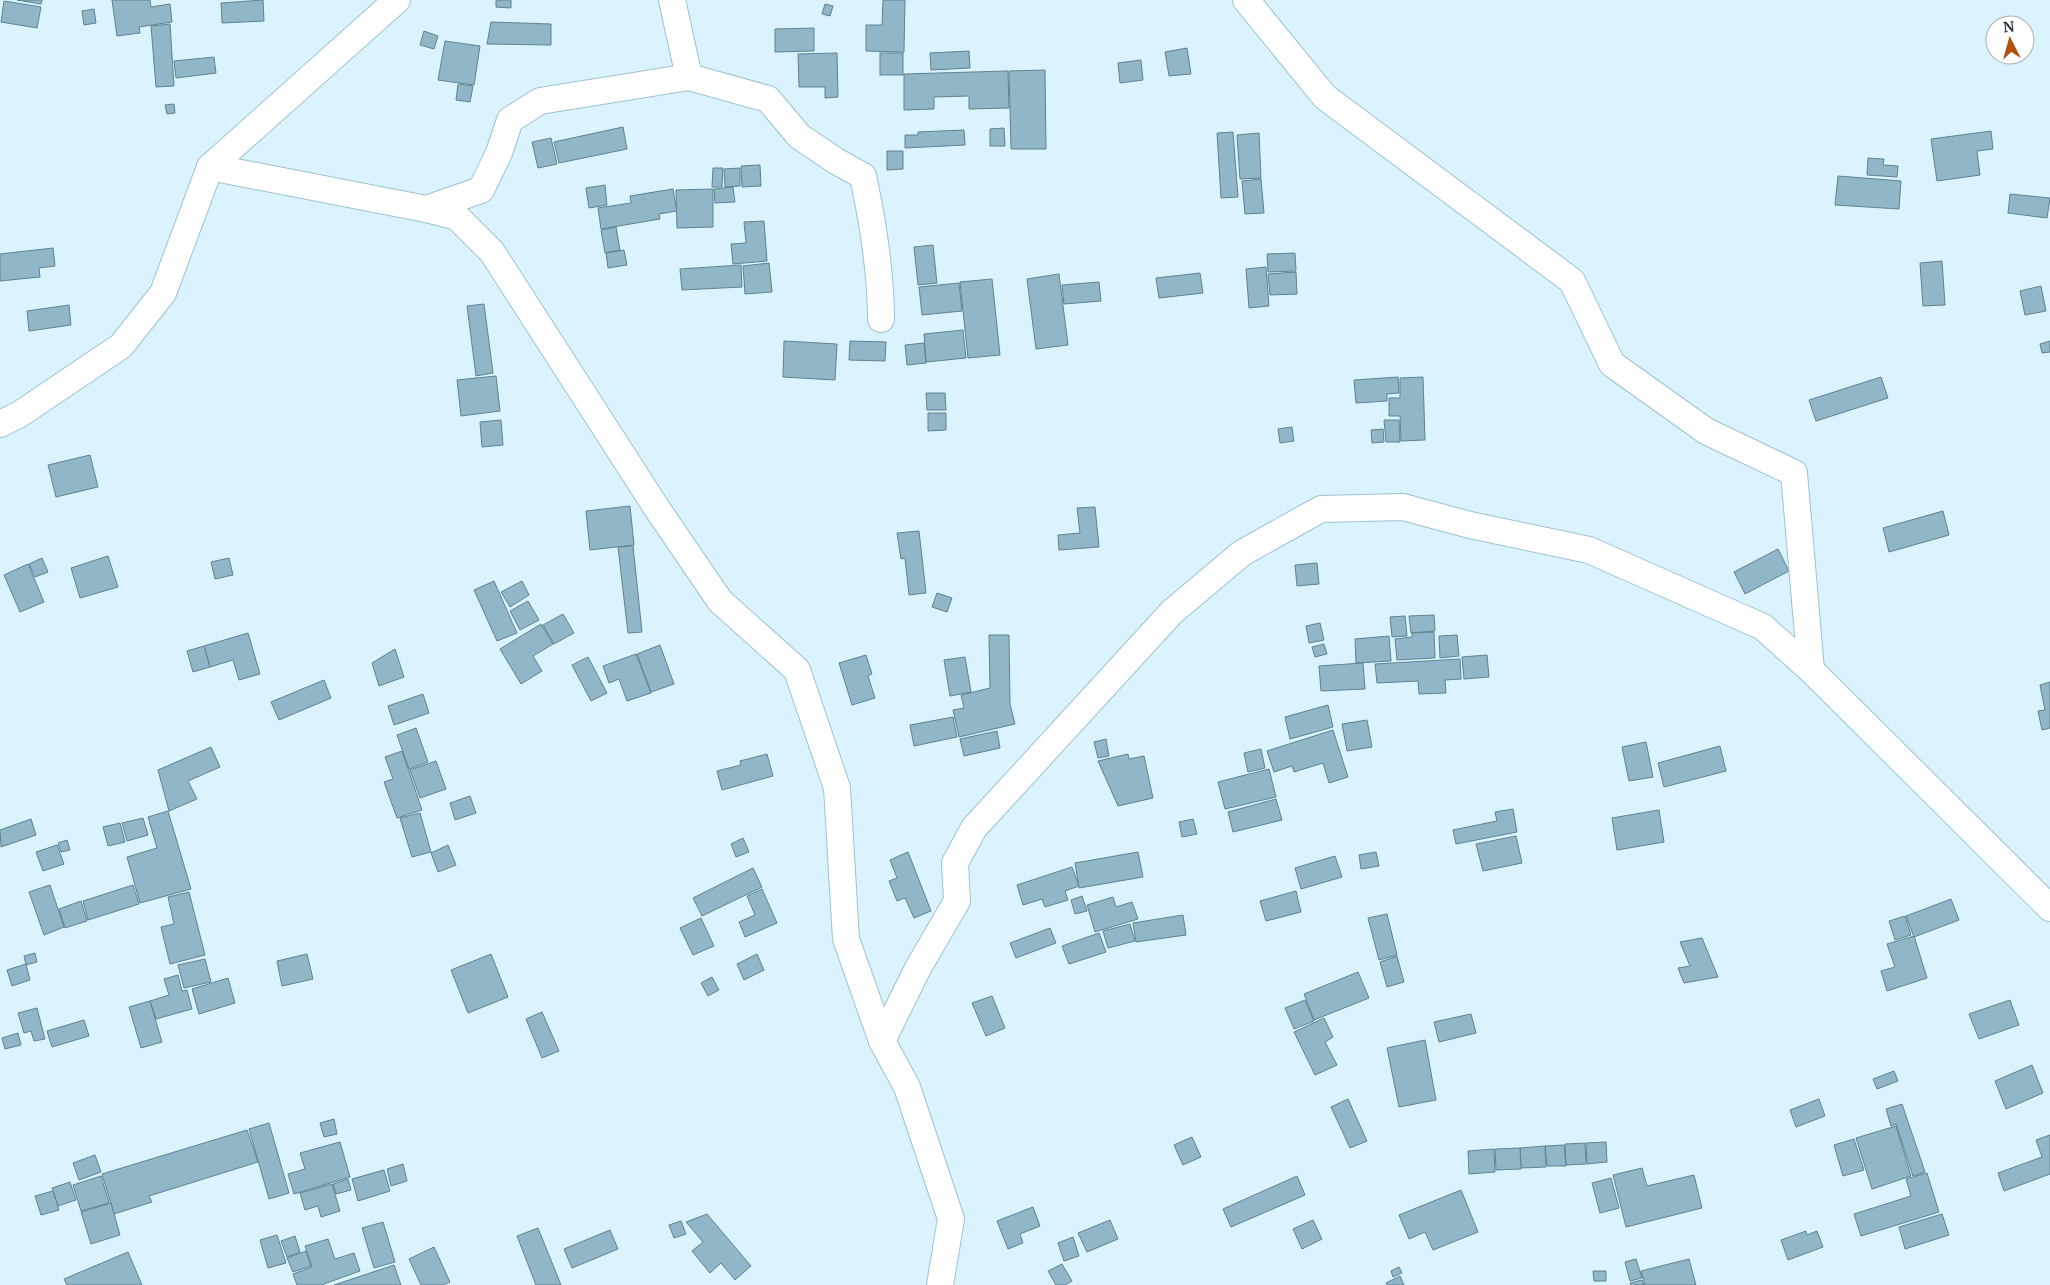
<svg xmlns="http://www.w3.org/2000/svg" width="2050" height="1285" font-family="Merriweather,serif">
<style>
.building{fill:#90b6c8;stroke:#5d8292}
.lines{fill:none;stroke-linecap:round;stroke-linejoin:round}
.street-casing{stroke:#9cc2d4;stroke-width:28}
.street{stroke:#fff;stroke-width:26}
</style>
<rect width="100%" height="100%" fill="#dbf3fe"/>
<!-- building -->
<g class="building">
<polygon points="17,0 42,0 41,4"/>
<polygon points="112,0 150,0 151,7 170,4 172,22 139,27 140,33 117,36"/>
<polygon points="263,0 264,21 222,23 221,3"/>
<polygon points="496,0 511,0 511,8 496,7"/>
<polygon points="883,0 905,0 904,52 866,51 866,25 882,25"/>
<polygon points="4,1 41,7 37,28 1,22"/>
<polygon points="825,4 833,6 830,16 822,14"/>
<polygon points="94,9 96,23 84,25 82,11"/>
<polygon points="491,22 551,24 551,45 487,44"/>
<polygon points="170,24 174,86 156,87 151,26"/>
<polygon points="814,28 814,51 775,52 775,29"/>
<polygon points="424,31 438,36 434,49 420,45"/>
<polygon points="445,41 480,46 474,85 438,80"/>
<polygon points="1187,48 1191,74 1169,76 1165,52"/>
<polygon points="969,51 970,68 931,70 930,53"/>
<polygon points="837,53 838,97 825,98 825,87 799,87 798,54"/>
<rect x="880" y="53" width="23" height="22"/>
<polygon points="214,57 216,73 176,78 174,61"/>
<polygon points="1141,60 1143,80 1120,83 1118,63"/>
<polygon points="1045,70 1046,149 1011,149 1009,71"/>
<polygon points="1008,71 1009,108 969,109 969,96 934,97 934,109 904,110 904,74"/>
<polygon points="458,84 473,86 470,102 456,100"/>
<polygon points="174,104 175,113 167,114 165,105"/>
<polygon points="623,127 627,149 559,163 554,142"/>
<polygon points="1004,128 1005,146 990,146 990,129"/>
<polygon points="964,130 965,145 905,148 905,135 918,135 918,132"/>
<polygon points="1991,131 1993,149 1977,151 1980,175 1937,181 1931,139"/>
<polygon points="1233,132 1238,197 1221,198 1217,133"/>
<polygon points="1259,133 1261,178 1240,179 1237,135"/>
<polygon points="551,138 557,164 538,168 532,142"/>
<polygon points="887,151 903,151 903,169 887,170"/>
<polygon points="1868,158 1884,159 1883,165 1898,166 1897,177 1867,175"/>
<polygon points="760,165 761,186 742,187 741,166"/>
<polygon points="713,168 723,168 722,187 712,187"/>
<polygon points="740,168 740,186 725,187 724,169"/>
<polygon points="1838,176 1901,181 1899,209 1835,205"/>
<polygon points="1261,179 1264,213 1245,214 1242,181"/>
<polygon points="605,185 607,205 589,208 586,188"/>
<polygon points="733,187 735,202 715,203 714,189"/>
<polygon points="673,189 677,211 659,214 660,219 601,229 598,208 631,203 630,196"/>
<polygon points="713,189 713,227 677,228 676,190"/>
<polygon points="2010,194 2050,198 2047,218 2008,213"/>
<polygon points="764,221 767,261 733,264 731,244 746,243 744,222"/>
<polygon points="616,227 620,250 605,253 601,230"/>
<polygon points="933,245 937,283 918,285 914,247"/>
<polygon points="53,248 55,266 39,268 40,277 0,281 0,254"/>
<polygon points="624,250 627,265 608,268 606,253"/>
<polygon points="1295,253 1296,271 1268,272 1267,254"/>
<polygon points="1942,261 1945,305 1923,306 1920,263"/>
<polygon points="769,263 772,292 745,294 743,266"/>
<polygon points="741,265 742,287 682,290 680,269"/>
<polygon points="1266,267 1269,306 1249,308 1246,269"/>
<polygon points="1296,272 1297,294 1270,295 1268,274"/>
<polygon points="1200,273 1203,293 1159,298 1156,278"/>
<polygon points="1059,274 1068,345 1036,349 1027,279"/>
<polygon points="992,279 1000,355 968,358 960,282"/>
<polygon points="1099,282 1101,301 1064,304 1062,285"/>
<polygon points="959,283 962,311 922,315 919,287"/>
<polygon points="2041,286 2046,311 2025,315 2020,291"/>
<polygon points="484,304 493,373 476,376 467,306"/>
<polygon points="69,305 71,325 29,331 27,311"/>
<polygon points="963,330 966,358 926,362 924,334"/>
<polygon points="784,341 837,344 835,380 783,377"/>
<polygon points="850,341 886,342 885,361 849,360"/>
<polygon points="2050,341 2050,352 2042,353 2040,344"/>
<polygon points="924,343 926,363 907,365 905,345"/>
<polygon points="496,376 500,411 461,416 457,380"/>
<polygon points="1398,377 1399,393 1387,394 1387,401 1356,403 1354,380"/>
<polygon points="1423,377 1425,440 1401,441 1400,416 1389,416 1389,398 1400,398 1400,378"/>
<polygon points="1881,377 1888,398 1816,421 1809,400"/>
<polygon points="926,393 945,393 946,410 927,410"/>
<polygon points="928,413 946,413 946,430 928,431"/>
<polygon points="501,420 503,445 482,447 480,422"/>
<polygon points="1384,420 1399,420 1400,442 1386,442"/>
<polygon points="1292,427 1294,441 1280,443 1278,429"/>
<polygon points="1383,429 1384,442 1372,443 1371,430"/>
<polygon points="90,455 98,487 56,497 48,465"/>
<polygon points="630,506 634,545 590,550 586,511"/>
<polygon points="1095,507 1099,547 1059,550 1058,535 1080,533 1077,508"/>
<polygon points="1943,511 1949,535 1889,552 1883,528"/>
<polygon points="919,531 926,593 909,595 905,558 901,559 897,533"/>
<polygon points="633,546 642,632 628,633 618,547"/>
<polygon points="1778,549 1789,571 1745,594 1734,572"/>
<polygon points="108,556 118,587 80,598 71,568"/>
<polygon points="42,558 48,572 35,577 29,564"/>
<polygon points="229,558 233,575 215,579 211,562"/>
<polygon points="1317,563 1319,584 1297,586 1295,565"/>
<polygon points="28,564 44,602 20,612 4,575"/>
<polygon points="494,581 517,633 497,641 474,590"/>
<polygon points="522,581 529,595 510,607 501,592"/>
<polygon points="937,593 952,598 947,612 932,607"/>
<polygon points="528,601 539,620 520,630 510,611"/>
<polygon points="563,614 574,633 554,644 543,625"/>
<polygon points="1434,615 1435,631 1411,633 1409,616"/>
<polygon points="1405,616 1407,636 1392,637 1390,617"/>
<polygon points="1320,623 1324,640 1309,643 1306,626"/>
<polygon points="541,624 553,644 533,656 542,671 521,684 500,649"/>
<polygon points="1434,632 1435,658 1397,660 1395,639 1412,637 1412,633"/>
<polygon points="248,633 260,674 239,680 233,660 210,667 204,646"/>
<polygon points="989,635 1009,635 1010,704 1015,724 959,737 953,710 964,708 961,695 990,688"/>
<polygon points="1457,635 1459,656 1440,658 1439,636"/>
<polygon points="1389,636 1391,661 1356,663 1355,639"/>
<polygon points="1324,644 1327,654 1315,657 1312,647"/>
<polygon points="660,645 674,684 651,692 637,654"/>
<polygon points="204,646 210,667 193,672 187,651"/>
<polygon points="395,649 404,677 379,686 372,663"/>
<polygon points="636,654 651,693 627,701 619,679 609,683 603,666"/>
<polygon points="866,655 872,674 868,676 875,698 852,705 839,663"/>
<polygon points="1487,655 1489,677 1464,679 1462,657"/>
<polygon points="588,657 607,693 591,701 572,665"/>
<polygon points="965,657 971,692 950,696 944,660"/>
<polygon points="1460,659 1461,679 1445,680 1446,693 1419,694 1418,681 1377,683 1375,664"/>
<polygon points="1363,663 1365,689 1321,691 1319,666"/>
<polygon points="324,680 331,698 279,720 271,702"/>
<polygon points="2050,682 2050,728 2042,730 2038,711 2045,710 2040,685"/>
<polygon points="423,694 429,713 394,725 388,706"/>
<polygon points="1328,705 1333,727 1290,739 1285,717"/>
<polygon points="953,717 957,737 914,746 910,725"/>
<polygon points="1367,720 1372,747 1347,751 1342,724"/>
<polygon points="416,728 428,762 409,769 397,735"/>
<polygon points="1333,730 1348,777 1329,783 1323,763 1294,772 1292,766 1274,772 1267,751"/>
<polygon points="997,731 1000,748 964,756 960,739"/>
<polygon points="1106,739 1109,756 1098,758 1094,742"/>
<polygon points="1646,742 1653,777 1629,781 1622,747"/>
<polygon points="1720,746 1726,771 1664,787 1658,763"/>
<polygon points="211,747 220,767 188,781 197,799 169,811 158,770"/>
<polygon points="1261,749 1265,768 1248,772 1244,753"/>
<polygon points="402,751 422,810 397,818 384,782 393,779 385,757"/>
<polygon points="767,754 773,776 722,790 717,771 741,765 740,761"/>
<polygon points="1128,754 1129,759 1144,756 1153,798 1118,806 1098,761"/>
<polygon points="436,761 446,789 420,798 410,770"/>
<polygon points="1269,769 1276,797 1225,809 1218,782"/>
<polygon points="470,796 476,813 455,820 450,803"/>
<polygon points="1276,799 1282,820 1233,832 1228,812"/>
<polygon points="1513,809 1517,832 1456,844 1453,830 1497,821 1495,812"/>
<polygon points="1659,810 1664,842 1617,850 1612,818"/>
<polygon points="168,811 191,889 140,903 127,857 157,848 148,817"/>
<polygon points="420,813 431,852 412,857 400,818"/>
<polygon points="143,818 148,835 127,841 122,823"/>
<polygon points="31,819 36,835 1,847 0,830"/>
<polygon points="1193,819 1197,834 1182,837 1179,822"/>
<polygon points="120,823 125,842 108,846 103,827"/>
<polygon points="1516,836 1522,863 1483,871 1476,844"/>
<polygon points="743,838 749,852 736,857 731,844"/>
<polygon points="67,840 70,850 61,852 58,843"/>
<polygon points="57,845 64,864 43,871 36,852"/>
<polygon points="448,845 456,865 438,872 431,853"/>
<polygon points="908,852 931,911 914,918 905,898 897,901 889,881 897,878 890,860"/>
<polygon points="1138,852 1143,877 1079,888 1075,863"/>
<polygon points="1376,852 1379,866 1361,869 1359,855"/>
<polygon points="1335,856 1342,877 1301,889 1295,868"/>
<polygon points="1072,867 1079,886 1065,891 1068,900 1045,907 1042,899 1023,905 1017,885"/>
<polygon points="753,868 762,887 702,916 693,898"/>
<polygon points="50,885 64,927 44,935 29,892"/>
<polygon points="133,885 139,904 88,920 83,901"/>
<polygon points="762,889 777,923 745,937 739,922 755,915 747,896"/>
<polygon points="1296,891 1301,912 1266,921 1260,901"/>
<polygon points="189,892 205,955 170,964 161,927 174,924 168,897"/>
<polygon points="1082,896 1087,911 1075,914 1071,900"/>
<polygon points="1113,897 1116,907 1132,902 1138,919 1095,932 1087,905"/>
<polygon points="1951,899 1959,920 1914,937 1906,916"/>
<polygon points="81,901 87,921 65,928 59,909"/>
<polygon points="1387,914 1397,955 1379,960 1368,918"/>
<polygon points="1183,915 1186,935 1136,942 1133,923"/>
<polygon points="1905,916 1911,935 1895,940 1889,921"/>
<polygon points="701,918 714,946 693,955 680,928"/>
<polygon points="1130,924 1135,941 1108,948 1103,931"/>
<polygon points="1050,928 1056,943 1016,958 1010,943"/>
<polygon points="1099,933 1106,952 1069,964 1062,946"/>
<polygon points="1914,936 1927,978 1887,991 1881,971 1895,967 1887,944"/>
<polygon points="1702,938 1718,977 1684,983 1678,968 1690,966 1680,942"/>
<polygon points="35,953 37,962 26,965 24,956"/>
<polygon points="307,954 313,979 282,986 277,961"/>
<polygon points="491,954 508,997 468,1013 451,970"/>
<polygon points="757,954 764,970 744,980 737,964"/>
<polygon points="1397,956 1404,982 1387,987 1380,962"/>
<polygon points="205,959 211,982 184,988 178,965"/>
<polygon points="26,964 30,980 12,986 7,970"/>
<polygon points="1358,972 1369,998 1314,1020 1304,994"/>
<polygon points="178,975 182,991 187,990 192,1009 156,1019 150,1001 169,995 164,979"/>
<polygon points="712,977 719,990 708,996 701,983"/>
<polygon points="228,978 235,1003 199,1014 192,989"/>
<polygon points="992,996 1005,1028 986,1036 972,1003"/>
<polygon points="1305,1000 1314,1021 1294,1029 1285,1008"/>
<polygon points="2010,1000 2019,1025 1979,1039 1969,1014"/>
<polygon points="150,1001 162,1042 141,1048 129,1007"/>
<polygon points="37,1008 45,1039 34,1041 31,1031 24,1033 18,1013"/>
<polygon points="542,1012 559,1051 542,1058 526,1019"/>
<polygon points="1471,1014 1476,1033 1439,1042 1434,1022"/>
<polygon points="1324,1018 1333,1037 1325,1042 1337,1065 1315,1075 1294,1032"/>
<polygon points="84,1020 89,1036 52,1047 47,1031"/>
<polygon points="18,1033 21,1045 5,1049 2,1038"/>
<polygon points="1425,1040 1436,1100 1399,1107 1387,1048"/>
<polygon points="2032,1065 2043,1093 2006,1109 1995,1081"/>
<polygon points="1894,1071 1898,1081 1877,1089 1873,1079"/>
<polygon points="1348,1099 1367,1141 1350,1148 1331,1107"/>
<polygon points="1819,1099 1825,1116 1796,1127 1790,1110"/>
<polygon points="1902,1104 1925,1172 1913,1176 1896,1124 1891,1126 1886,1109"/>
<polygon points="334,1119 337,1134 324,1137 320,1123"/>
<polygon points="269,1123 289,1193 269,1199 249,1129"/>
<polygon points="1896,1126 1911,1176 1872,1189 1856,1138"/>
<polygon points="247,1130 258,1162 149,1196 152,1202 114,1214 102,1174"/>
<polygon points="2050,1135 2050,1174 2004,1191 1998,1173 2042,1157 2036,1140"/>
<polygon points="1192,1137 1201,1157 1183,1165 1174,1145"/>
<polygon points="1854,1139 1864,1170 1843,1176 1834,1145"/>
<polygon points="340,1142 350,1177 294,1194 288,1174 305,1169 300,1153"/>
<polygon points="1606,1142 1607,1162 1587,1164 1586,1143"/>
<polygon points="1585,1143 1586,1164 1566,1165 1565,1144"/>
<polygon points="1564,1145 1566,1166 1547,1166 1545,1146"/>
<polygon points="1545,1146 1546,1167 1521,1168 1520,1148"/>
<polygon points="1520,1148 1521,1169 1496,1170 1495,1149"/>
<polygon points="1494,1149 1495,1172 1469,1174 1468,1151"/>
<polygon points="95,1155 101,1172 79,1180 73,1163"/>
<polygon points="403,1164 407,1181 391,1186 387,1169"/>
<polygon points="1642,1168 1647,1186 1694,1175 1702,1208 1626,1227 1613,1175"/>
<polygon points="384,1170 390,1191 358,1201 352,1179"/>
<polygon points="1927,1173 1939,1212 1861,1236 1854,1214 1911,1196 1906,1179"/>
<polygon points="101,1176 109,1203 81,1211 73,1185"/>
<polygon points="1297,1176 1305,1195 1231,1227 1223,1209"/>
<polygon points="1611,1178 1619,1208 1600,1213 1592,1183"/>
<polygon points="348,1179 351,1190 336,1194 333,1184"/>
<polygon points="70,1182 76,1200 58,1206 52,1188"/>
<polygon points="332,1184 340,1211 321,1217 318,1206 305,1210 300,1193"/>
<polygon points="1461,1190 1478,1232 1433,1250 1425,1232 1409,1239 1399,1215"/>
<polygon points="53,1191 59,1210 41,1215 35,1196"/>
<polygon points="111,1203 120,1235 91,1244 81,1212"/>
<polygon points="1033,1207 1040,1226 1020,1234 1023,1243 1008,1249 997,1221"/>
<polygon points="707,1214 751,1266 735,1280 721,1263 710,1273 692,1251 703,1242 686,1222"/>
<polygon points="1942,1214 1949,1235 1905,1249 1899,1227"/>
<polygon points="1110,1220 1118,1239 1087,1252 1078,1233"/>
<polygon points="1313,1220 1322,1239 1302,1249 1293,1229"/>
<polygon points="681,1221 686,1234 674,1238 669,1225"/>
<polygon points="383,1222 395,1262 374,1268 362,1228"/>
<polygon points="538,1228 561,1285 536,1285 517,1236"/>
<polygon points="610,1230 618,1249 572,1268 564,1249"/>
<polygon points="1806,1231 1807,1235 1817,1231 1823,1247 1788,1260 1781,1240"/>
<polygon points="277,1235 286,1263 268,1268 260,1240"/>
<polygon points="295,1236 300,1252 287,1257 281,1241"/>
<polygon points="1073,1237 1079,1256 1064,1261 1058,1243"/>
<polygon points="328,1239 335,1259 354,1253 360,1271 321,1285 297,1285 293,1274 312,1267 305,1246"/>
<polygon points="434,1247 450,1282 443,1285 421,1285 409,1259"/>
<polygon points="306,1251 311,1266 293,1272 287,1258"/>
<polygon points="128,1252 142,1285 67,1285 64,1279"/>
<polygon points="1636,1259 1642,1278 1630,1281 1625,1262"/>
<polygon points="1689,1259 1696,1285 1645,1285 1641,1271"/>
<polygon points="1062,1264 1072,1281 1065,1285 1056,1285 1048,1271"/>
<polygon points="394,1265 401,1285 334,1285"/>
<polygon points="1399,1267 1402,1273 1393,1277 1391,1271"/>
<polygon points="1593,1271 1606,1271 1606,1281 1594,1281"/>
<polygon points="1400,1276 1404,1285 1387,1285 1386,1283"/>
<polygon points="1642,1280 1644,1285 1631,1285 1630,1283"/>
</g>
<g class="lines">
<defs>
<g id="street">
<polyline points="672,0 689,77"/>
<polyline points="1246,0 1325,97 1572,281 1612,364 1706,431 1794,473 1811,670"/>
<polyline points="210,167 397,0"/>
<polyline points="426,209 457,217 492,252 656,507 720,601 797,670 837,788 846,939 882,1041 907,1087 951,1219 940,1285"/>
<path d="M0 424 20 414 121 346 163 293 210 167 426 209 481 190 499 153 510 120 540 101 689 77 768 99 799 136 836 161 863 176C873 223 881 271 881 319"/>
<polyline points="882,1041 918,968 957,901 955,863 974,828 1172,612 1242,553 1321,509 1403,507 1470,525 1589,550 1763,627 1811,670 2050,908"/>
</g>
</defs>
<!-- street casing -->
<use href="#street" class="street-casing"/>
<!-- street -->
<use href="#street" class="street"/>
</g>
<!-- north arrow -->
<g transform="translate(2010 40) rotate(354)"><circle r="24" fill="#ffffff" stroke="#a9afb2"/>
<path d="M0-4L9 19L0 12L-9 19Z" fill="#b1500c"/>
<text y="-8" font-size="14" font-weight="bold" text-anchor="middle" fill="#29383f">N</text>
</g>
</svg>
